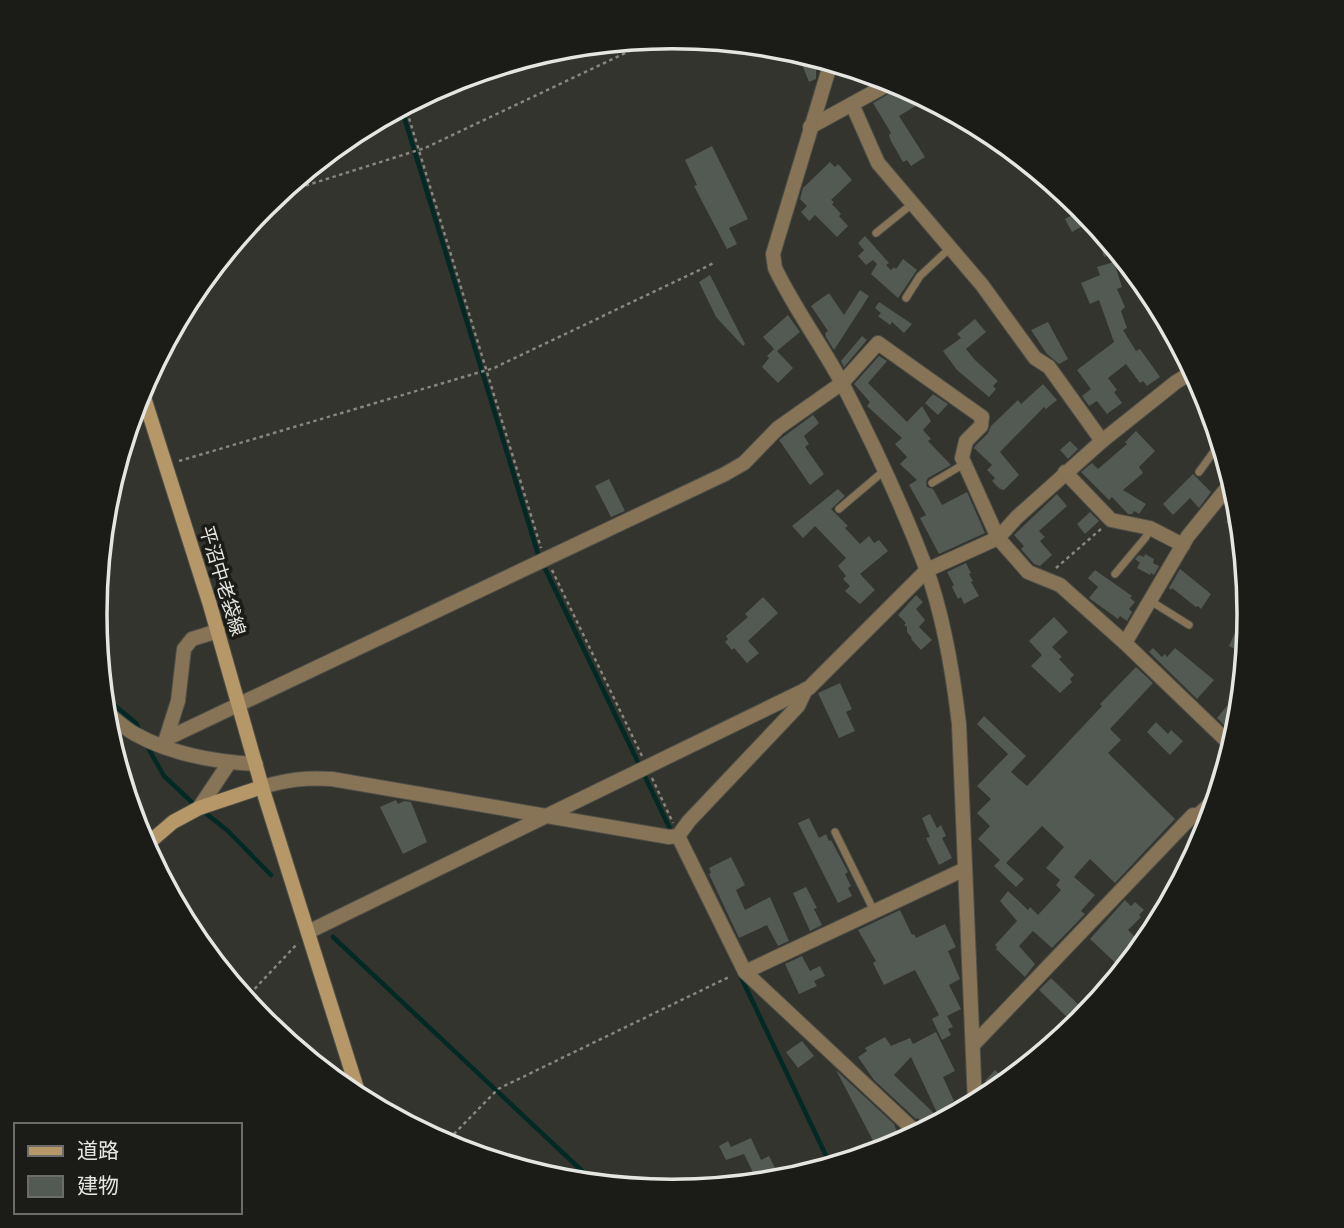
<svg xmlns="http://www.w3.org/2000/svg" width="1344" height="1228" font-family="'Varela Round','Noto Sans JP',sans-serif">
<style>
.lines{fill:none;stroke-linecap:round;stroke-linejoin:round}
.stream{stroke:#022924;stroke-width:4.5}
.building{fill:#535953;fill-rule:evenodd}
.service-casing{stroke:#4f504a;stroke-width:9}
.minor-casing{stroke:#4f504a;stroke-width:16}
.tertiary-casing{stroke:#4f504a;stroke-width:16}
.secondary-casing{stroke:#4f504a;stroke-width:16}
.path{stroke:#868780;stroke-width:2.5;stroke-dasharray:3.5 3.5;stroke-linecap:butt}
.service{stroke:#877456;stroke-width:7}
.minor{stroke:#877456;stroke-width:14}
.tertiary{stroke:#877456;stroke-width:14}
.secondary{stroke:#b69868;stroke-width:14}
.labels{text-anchor:middle;dominant-baseline:central;stroke-width:7;stroke-linejoin:round;paint-order:stroke}
.street-label{font-size:19px;fill:#e5e6e1;stroke:#1b1b18}
.rim{fill:none;stroke:#e5e6e1;stroke-width:3.5}
</style>
<rect width="100%" height="100%" fill="#33342d"/>
<g class="lines">
<!-- stream -->
<g class="stream">
<polyline points="401,107 538,554 672,833"/>
<polyline points="103,696 136,723 140,732"/>
<polyline points="147,746 164,776 196,806"/>
<polyline points="203,811 228,831 271,875"/>
<polyline points="333,937 596,1184"/>
<polyline points="739,973 831,1166"/>
</g>
</g>
<!-- building -->
<g class="building">
<polygon points="797,52 822,59 819,69 816,70 816,79 809,82"/>
<polygon points="902,86 927,99 899,116 925,157 911,166 907,160 903,162 891,141 889,135 891,133 873,103"/>
<polygon points="712,146 748,219 729,228 737,244 727,249 694,186 697,185 685,160"/>
<polygon points="830,162 835,167 838,164 852,180 831,200 834,202 832,204 841,214 839,216 848,226 837,237 815,215 809,221 801,212 807,206 800,199 803,188"/>
<polygon points="1074,214 1081,227 1072,232 1065,219"/>
<polygon points="865,236 889,263 886,265 891,270 894,267 896,269 903,259 917,270 898,298 871,274 877,264 873,260 866,265 858,256 864,250 858,243"/>
<polygon points="1109,241 1118,252 1104,257 1100,244"/>
<polygon points="1114,262 1122,287 1117,289 1125,307 1121,311 1127,328 1123,330 1136,351 1140,349 1160,377 1147,386 1143,381 1140,383 1126,364 1108,378 1117,390 1114,392 1122,403 1107,414 1097,401 1089,406 1082,396 1091,389 1077,370 1114,342 1099,300 1090,304 1081,283 1100,275 1097,267"/>
<polygon points="710,275 745,344 743,346 716,317 699,282"/>
<polygon points="860,290 869,296 834,350 826,337 825,333 828,331 811,306 829,293 844,315"/>
<polygon points="879,302 912,324 904,333 892,322 890,325 878,316 881,313 875,308"/>
<polygon points="788,315 800,332 777,351 793,368 778,383 762,367 769,358 767,356 774,349 763,337"/>
<polygon points="975,319 986,332 966,349 975,360 998,381 993,386 996,389 989,397 957,370 943,351 961,338 957,334"/>
<polygon points="1048,322 1068,359 1059,364 1047,354 1031,330"/>
<polygon points="862,336 867,340 844,367 841,361"/>
<polygon points="879,356 887,361 868,383 907,422 922,406 931,421 923,430 931,439 928,441 951,465 928,478 926,482 927,487 933,489 942,505 967,492 985,533 939,554 920,518 926,515 909,485 917,480 900,464 907,457 895,444 902,438 867,406 870,402 854,384"/>
<polygon points="1043,384 1057,400 1046,409 1044,407 1000,452 1019,475 1004,490 1000,489 992,481 995,478 987,470 992,465 974,448 975,446 988,433 991,426 1018,400 1021,404"/>
<polygon points="933,394 948,404 938,415 925,403"/>
<polygon points="813,415 819,423 804,436 809,444 805,447 824,474 810,485 779,440"/>
<polygon points="1136,431 1155,451 1139,467 1143,473 1123,490 1146,504 1139,514 1134,511 1132,514 1128,514 1112,497 1109,500 1081,472 1092,463 1098,469 1127,444 1125,442"/>
<polygon points="1070,441 1078,449 1068,459 1060,450"/>
<polygon points="1193,474 1211,492 1199,508 1190,498 1173,515 1163,504"/>
<polygon points="609,479 625,511 611,517 595,486"/>
<polygon points="838,489 845,496 831,509 848,526 845,528 860,544 869,536 874,543 879,540 888,551 860,574 875,590 860,604 845,591 850,586 843,579 846,576 838,566 846,558 815,526 803,538 792,526"/>
<polygon points="1057,494 1067,506 1039,531 1045,537 1040,541 1052,555 1040,566 1034,564 1021,549 1024,546 1014,535"/>
<polygon points="1239,506 1240,522 1241,534 1226,522"/>
<polygon points="1090,512 1099,521 1085,534 1077,524"/>
<polygon points="1145,554 1154,559 1153,563 1159,566 1154,575 1151,573 1150,575 1137,568 1140,563 1135,559 1139,555 1144,557"/>
<polygon points="966,563 971,573 969,574 973,581 971,582 979,596 964,604 961,597 958,599 952,587 954,585 947,572"/>
<polygon points="1180,569 1211,594 1201,609 1198,606 1196,607 1172,588 1171,590 1169,588"/>
<polygon points="1095,570 1132,596 1130,598 1135,602 1129,609 1132,612 1127,621 1120,616 1118,619 1089,598 1098,587 1088,578"/>
<polygon points="916,595 923,602 916,609 925,620 919,627 932,640 921,650 911,639 912,638 907,632 907,627 904,625 906,623 898,615"/>
<polygon points="763,597 778,613 748,641 759,653 747,663 734,648 732,650 725,642 728,639 726,636 748,617 745,614"/>
<polygon points="1054,617 1068,632 1052,647 1062,657 1059,659 1074,675 1070,679 1072,682 1060,693 1031,666 1042,655 1029,641"/>
<polygon points="1237,628 1247,633 1245,654 1229,646"/>
<polygon points="1153,648 1162,657 1165,654 1167,657 1175,648 1214,680 1197,699 1149,652"/>
<polygon points="1136,667 1153,683 1110,729 1121,740 1108,753 1175,819 1115,883 1090,859 1074,877 1095,895 1081,911 1085,914 1052,948 1033,931 1019,946 1035,964 1025,977 996,949 997,947 995,945 1017,921 1000,901 1008,891 1028,910 1030,907 1038,915 1061,890 1056,885 1060,880 1046,868 1064,847 1042,826 1006,863 1024,879 1016,887 994,866 1000,860 978,839 990,826 977,813 991,799 977,786 1008,754 977,724 984,716 1026,756 1011,772 1027,786 1102,706 1100,704"/>
<polygon points="840,683 852,709 846,712 855,731 839,738 818,693"/>
<polygon points="1232,700 1240,707 1235,736 1217,718"/>
<polygon points="1156,722 1168,734 1171,730 1183,741 1170,755 1147,732"/>
<polygon points="396,800 398,804 404,801 411,802 427,842 403,854 380,807"/>
<polygon points="930,814 937,828 941,825 946,836 942,838 952,858 939,865 926,838 930,837 922,818"/>
<polygon points="809,818 819,838 826,834 829,841 831,840 848,872 845,874 851,886 848,888 852,896 838,903 798,823"/>
<polygon points="731,857 745,885 736,890 745,910 770,897 789,941 778,946 767,925 739,938 709,874 711,873 709,868"/>
<polygon points="806,887 817,908 814,909 822,925 810,931 793,893"/>
<polygon points="1125,900 1131,906 1135,902 1144,910 1139,915 1141,917 1128,930 1143,945 1123,970 1090,939"/>
<polygon points="900,910 912,935 914,934 916,938 945,924 956,947 948,951 960,979 949,985 961,1009 947,1016 953,1027 948,1029 951,1035 942,1040 932,1019 939,1015 915,970 884,985 873,963 876,961 858,930"/>
<polygon points="802,956 810,971 820,966 825,976 814,981 817,986 799,994 785,964"/>
<polygon points="1051,978 1081,1007 1069,1019 1039,990"/>
<path d="M936 1032 955 1071 943 1077 954 1101 951 1103 956 1113 926 1129 918 1118 916 1119 874 1080 858 1057 867 1051 865 1048 885 1037 891 1046 910 1038 913 1044ZM911 1057 940 1119 894 1075Z"/>
<polygon points="802,1041 814,1056 798,1068 786,1052"/>
<polygon points="836,1070 894,1124 901,1142 879,1152"/>
<polygon points="995,1070 1008,1082 996,1091 985,1081"/>
<polygon points="751,1138 761,1160 769,1156 779,1176 776,1178 778,1181 758,1183 744,1154 726,1160 719,1146 728,1141 731,1147"/>
</g>
<g class="lines">
<defs>
<g id="service">
<polyline points="876,233 912,204"/>
<polyline points="906,298 920,276 950,248"/>
<polyline points="1199,472 1220,443"/>
<polyline points="932,483 964,464"/>
<polyline points="839,509 885,470"/>
<polyline points="1115,574 1146,537 1150,528"/>
<polyline points="1149,600 1189,625"/>
<polyline points="1193,815 1218,792"/>
<polyline points="835,832 874,911"/>
</g>
<g id="minor">
<path d="M831 62 773 254 775 268C794 308 821 344 842 383 873 443 902 505 926 568 944 617 953 673 959 724L975 1103"/>
<polyline points="852,104 878,163 982,285 1035,358 1049,367 1102,441"/>
<polyline points="810,127 894,81"/>
<polyline points="842,383 878,343 982,417 981,426 966,441 962,458 998,538 1028,572 1060,585 1125,643 1232,746"/>
<polyline points="1065,472 1111,520 1150,528 1183,545"/>
<polyline points="1125,643 1188,536 1232,482"/>
<path d="M104 711C114 718 124 728 135 734 171 754 215 762 256 764"/>
<polyline points="164,745 178,701 184,649 192,639 218,631"/>
<path d="M262 787C286 780 306 777 332 779L669 837 678 836 689 821 798 706 806 689"/>
<polyline points="199,808 229,763"/>
<polyline points="678,836 745,972"/>
<polyline points="308,932 809,688 927,570 998,538 1017,517 1102,441 1176,382 1194,371"/>
<polyline points="973,1045 1193,815"/>
<polyline points="918,1134 745,972 965,869"/>
</g>
<polyline id="tertiary" points="166,739 725,474 744,463 778,428 842,383"/>
<g id="secondary">
<polyline points="141,388 210,605 262,787 360,1098"/>
<polyline points="145,846 173,822 199,808 262,787"/>
</g>
</defs>
<!-- service casing -->
<use href="#service" class="service-casing"/>
<!-- minor casing -->
<use href="#minor" class="minor-casing"/>
<!-- tertiary casing -->
<use href="#tertiary" class="tertiary-casing"/>
<!-- secondary casing -->
<use href="#secondary" class="secondary-casing"/>
<!-- path -->
<g class="path">
<polyline points="405,105 541,548"/>
<polyline points="279,194 425,148 657,38"/>
<polyline points="179,461 494,368 714,263"/>
<polyline points="1056,568 1101,529"/>
<polyline points="552,570 642,756"/>
<polyline points="652,778 673,823"/>
<polyline points="245,999 298,943"/>
<polyline points="444,1144 498,1089 731,976"/>
</g>
<!-- service -->
<use href="#service" class="service"/>
<!-- minor -->
<use href="#minor" class="minor"/>
<!-- tertiary -->
<use href="#tertiary" class="tertiary"/>
<!-- secondary -->
<use href="#secondary" class="secondary"/>
</g>
<g class="labels">
<!-- street labels -->
<g class="street-label">
<text transform="translate(222 581) rotate(73)">平沼中老袋線</text>
</g>
</g>
<!-- crop -->
<path d="M0 0H1344V1228H0ZM107 614a565 565 0 1 1 1130 0a565 565 0 1 1-1130 0Z" fill="#1b1b18" fill-rule="evenodd"/>
<path class="rim" d="M107 614a565 565 0 1 1 1130 0a565 565 0 1 1-1130 0Z"/>
<!-- legend -->
<rect x="14" y="1123" width="228" height="91" fill="#1b1b18" stroke="#6c6c68" stroke-width="2"/>
<rect x="28" y="1146" width="35" height="10" fill="#b69868" stroke="#6c6c68" stroke-width="2"/>
<text x="77" y="1158" font-size="21" fill="#e5e6e1">道路</text>
<rect x="28" y="1176" width="35" height="21" fill="#535953" stroke="#6c6c68" stroke-width="2"/>
<text x="77" y="1193" font-size="21" fill="#e5e6e1">建物</text>
</svg>
